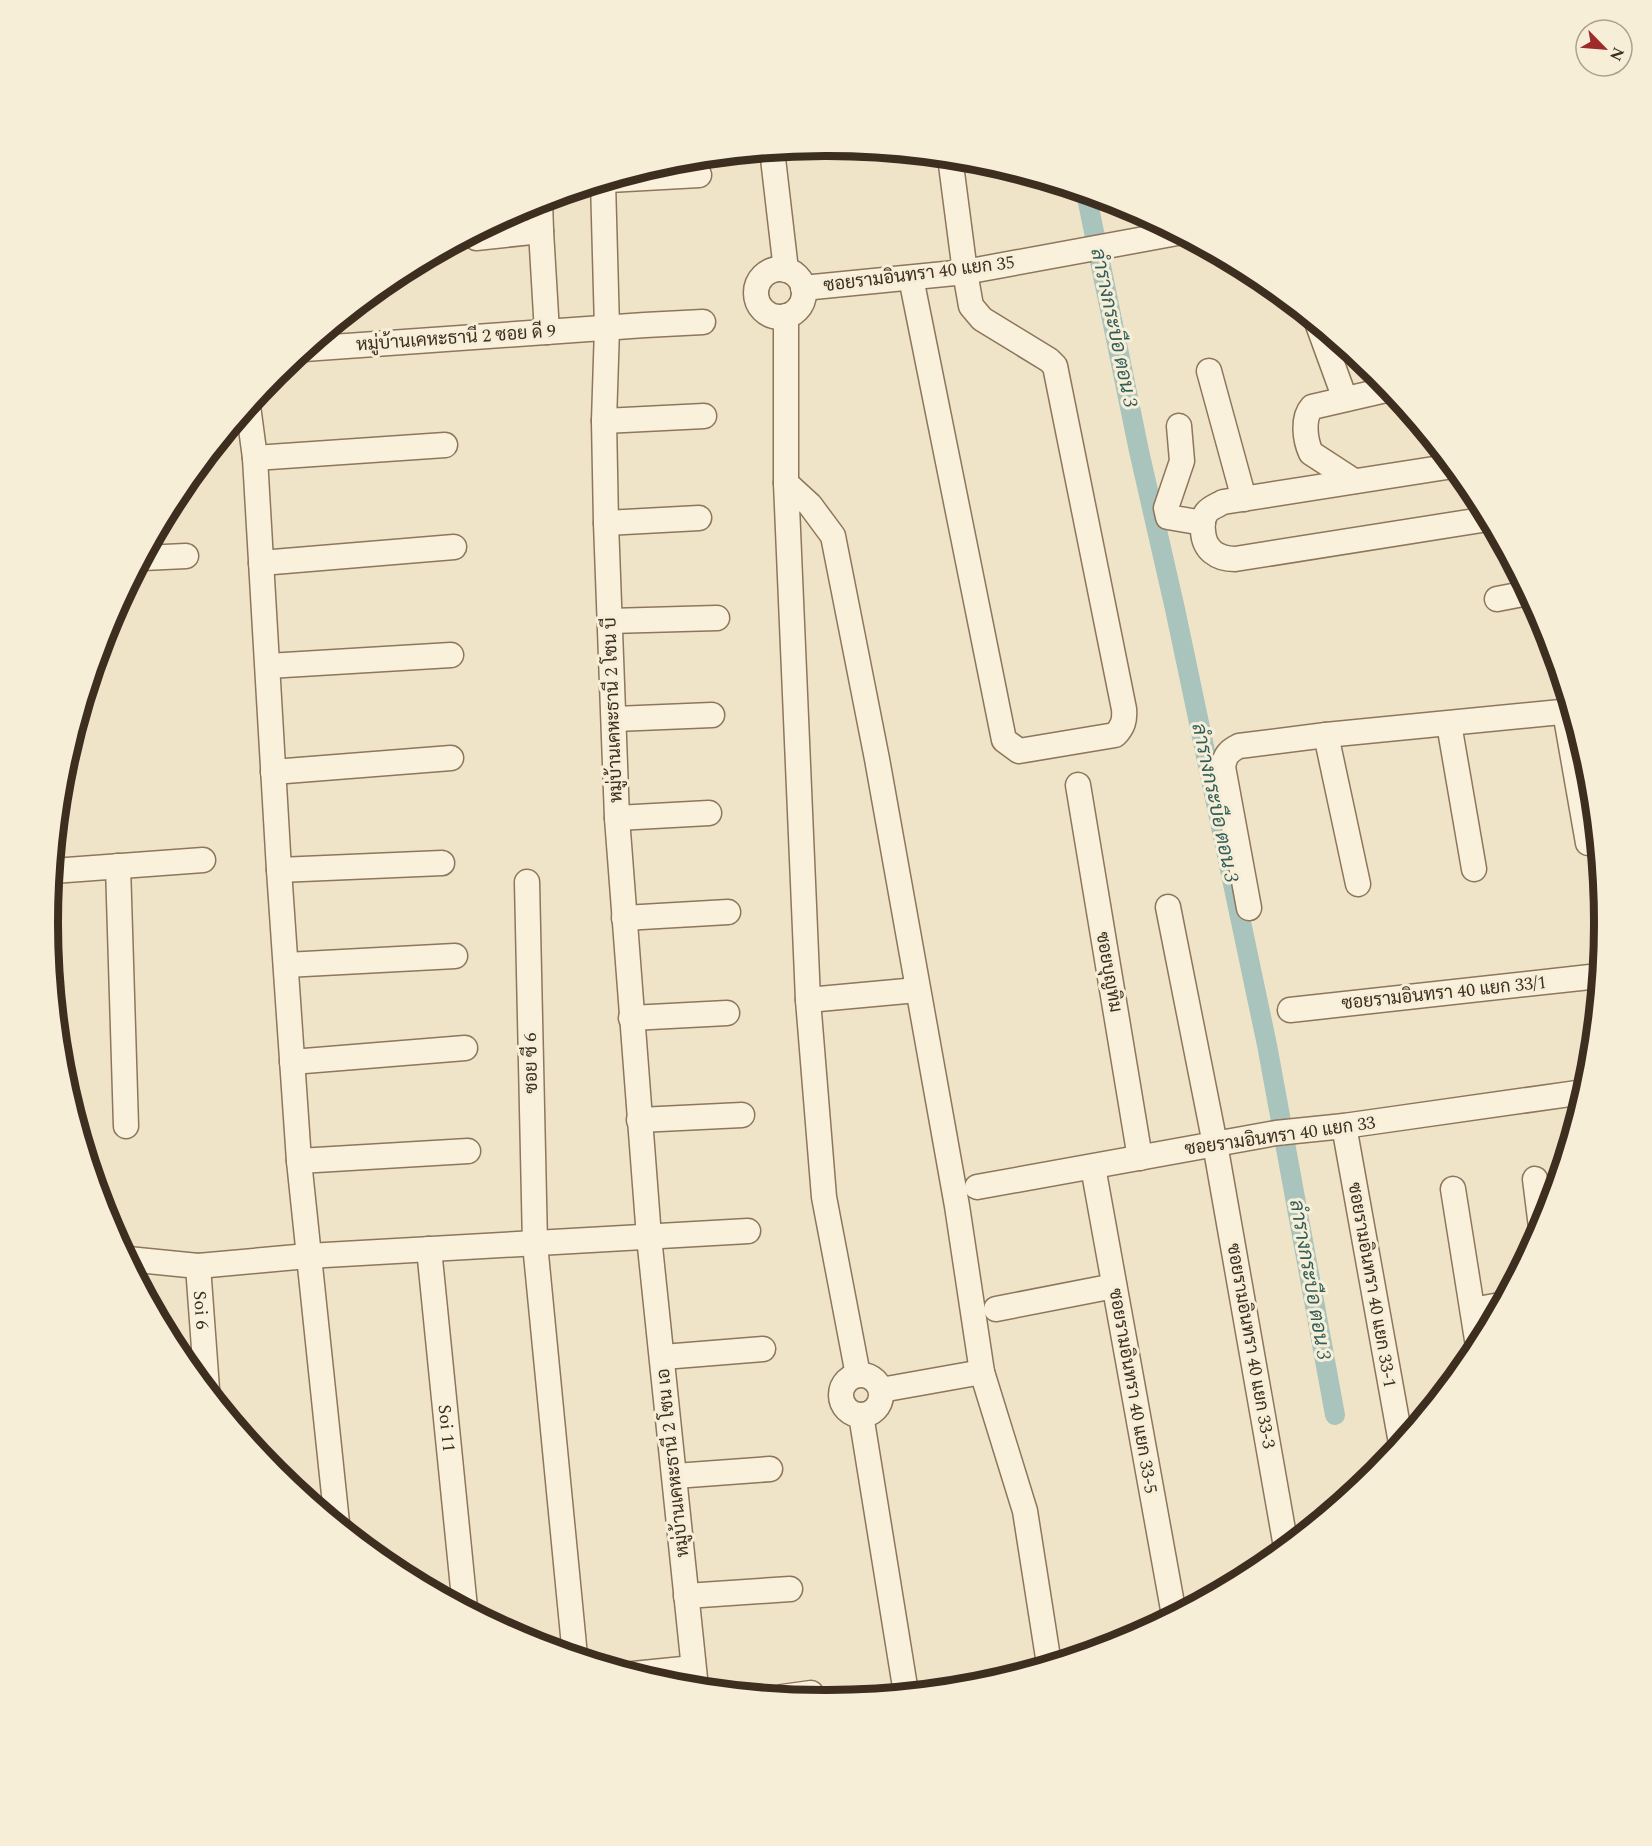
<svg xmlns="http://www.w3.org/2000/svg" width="1652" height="1846" font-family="Spectral,Sarabun,serif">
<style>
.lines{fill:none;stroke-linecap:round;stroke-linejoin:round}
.canal{stroke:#a9c4bc;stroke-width:20}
.minor-casing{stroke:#8d765c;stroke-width:27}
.minor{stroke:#faf1dc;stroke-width:24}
.labels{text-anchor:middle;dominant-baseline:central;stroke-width:6;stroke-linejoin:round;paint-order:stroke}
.street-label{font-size:18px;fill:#3d2e20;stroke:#f7eed8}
.water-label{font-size:20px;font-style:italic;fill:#2f5d5a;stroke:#f7eed8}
.rim{fill:none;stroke:#3d2e20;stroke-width:8}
</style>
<rect width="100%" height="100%" fill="#f0e4c8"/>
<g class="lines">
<!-- canal -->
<polyline class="canal" points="1086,193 1139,451 1175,609 1267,1045 1335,1415"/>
<defs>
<g id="minor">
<polyline points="772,150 786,270"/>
<polyline points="609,180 699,175"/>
<polyline points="603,182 607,328 604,421 606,523 617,818 649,1237 696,1688"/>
<polyline points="541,231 547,332"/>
<polyline points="476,238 541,231 540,201"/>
<circle cx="780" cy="293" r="24"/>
<path d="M911 278 1004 740 1019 751 1115 735C1123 727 1125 720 1124 709L1055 366 1049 360 982 319 971 306 965 272 950 157"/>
<polyline points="803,288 965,272 1177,233"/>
<polyline points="786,316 786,483 808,1000 824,1197 858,1375"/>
<polyline points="1318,325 1345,399"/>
<polyline points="304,349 645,325 703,322"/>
<polyline points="1209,371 1244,499"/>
<polyline points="248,406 255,458 279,870 299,1161 337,1523"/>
<polyline points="604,421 704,416"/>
<polyline points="1179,426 1182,461 1166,508 1168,517 1203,523"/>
<polyline points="255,458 445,445"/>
<path d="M1453 466 1223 502C1218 505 1210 508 1207 512 1203 517 1202 525 1203 531 1204 550 1217 559 1235 559L1488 519"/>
<path d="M1354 481 1311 453C1305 440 1302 418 1312 407L1390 389"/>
<polyline points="786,483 810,505 833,536 877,759 957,1206 982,1372 1025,1511 1049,1664"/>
<polyline points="606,523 699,518"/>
<polyline points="143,558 186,556"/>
<polyline points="261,563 454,547"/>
<polyline points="1497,599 1528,593"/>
<polyline points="610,621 717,618"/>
<polyline points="268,666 451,655"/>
<polyline points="1565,712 1588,843"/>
<polyline points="615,719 712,715"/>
<polyline points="1449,724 1474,869"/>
<polyline points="1326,735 1358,884"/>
<polyline points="273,772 451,758"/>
<polyline points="1078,785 1140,1158"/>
<polyline points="617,818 709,813"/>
<polyline points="118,866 126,1126"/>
<polyline points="279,870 442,863"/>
<polyline points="53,871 203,860"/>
<polyline points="527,882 535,1244 575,1656"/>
<polyline points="1168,907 1215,1144 1286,1547"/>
<path d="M1249 908 1223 767C1225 755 1229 751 1239 746L1326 735 1571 711"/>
<polyline points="624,918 728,912"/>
<polyline points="286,965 455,956"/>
<polyline points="808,1000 917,990"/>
<polyline points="1290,1010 1599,976"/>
<polyline points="631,1018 727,1013"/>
<polyline points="292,1062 465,1048"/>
<polyline points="639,1120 742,1115"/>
<polyline points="1344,1126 1401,1443"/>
<polyline points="299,1161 468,1151"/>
<polyline points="1093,1167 1174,1615"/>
<polyline points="1535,1179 1541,1227"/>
<polyline points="977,1187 1276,1133 1344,1126 1584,1092"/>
<polyline points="1453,1189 1478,1346"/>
<path id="s1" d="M429 1249 465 1608"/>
<polyline points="128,1259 198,1266 308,1256 748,1231"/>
<path id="s2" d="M198 1266 207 1389"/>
<polyline points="996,1309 1114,1286"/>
<polyline points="1473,1310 1500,1305"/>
<polyline points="663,1357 763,1349"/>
<circle cx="861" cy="1395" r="20"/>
<polyline points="881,1390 982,1372"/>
<polyline points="861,1415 906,1693"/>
<polyline points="675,1476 770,1469"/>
<polyline points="686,1596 790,1589"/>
<polyline points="633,1674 693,1668"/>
<polyline points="782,1697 811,1693"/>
</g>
</defs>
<!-- minor casing -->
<use href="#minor" class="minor-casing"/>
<!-- minor -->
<use href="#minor" class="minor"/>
</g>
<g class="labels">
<!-- street labels -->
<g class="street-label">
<text transform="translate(919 274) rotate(-7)">ซอยรามอินทรา 40 แยก 35</text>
<text transform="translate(456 338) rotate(-4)">หมู่บ้านเคหะธานี 2 ซอย ดี 9</text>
<text transform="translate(613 710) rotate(-92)">หมู่บ้านเคหะธานี 2 โซน บี</text>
<text transform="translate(1109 972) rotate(80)">ซอยบุญทิม</text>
<text transform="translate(1444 993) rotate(-6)">ซอยรามอินทรา 40 แยก 33/1</text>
<text transform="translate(531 1063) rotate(-91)">ซอย ซี 6</text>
<text transform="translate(1280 1136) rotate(-8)">ซอยรามอินทรา 40 แยก 33</text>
<text transform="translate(1372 1285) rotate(80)">ซอยรามอินทรา 40 แยก 33-1</text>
<text stroke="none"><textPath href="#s2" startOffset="44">Soi 6</textPath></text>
<text transform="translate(1251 1346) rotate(80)">ซอยรามอินทรา 40 แยก 33-3</text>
<text transform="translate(1133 1391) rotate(80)">ซอยรามอินทรา 40 แยก 33-5</text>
<text stroke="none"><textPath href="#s1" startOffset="180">Soi 11</textPath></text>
<text transform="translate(673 1463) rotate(-96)">หมู่บ้านเคหะธานี 2 โซน เอ</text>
</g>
<!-- water labels -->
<g class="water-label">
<text transform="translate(1114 328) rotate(78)">ลำรางกระบือ ตอน 3</text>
<text transform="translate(1215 803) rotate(78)">ลำรางกระบือ ตอน 3</text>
<text transform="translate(1310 1280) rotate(80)">ลำรางกระบือ ตอน 3</text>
</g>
</g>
<!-- crop -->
<path d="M0 0H1652V1846H0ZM825 156H827A767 767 0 0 1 1594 923V923A767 767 0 0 1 827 1690H825A767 767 0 0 1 58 923V923A767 767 0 0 1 825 156Z" fill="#f7eed8" fill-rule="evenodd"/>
<path class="rim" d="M825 156H827A767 767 0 0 1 1594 923V923A767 767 0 0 1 827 1690H825A767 767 0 0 1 58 923V923A767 767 0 0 1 825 156Z"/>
<!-- north arrow -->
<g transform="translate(1604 48) rotate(115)"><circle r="28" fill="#f7eed8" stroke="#ada18e" stroke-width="1.5"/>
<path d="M0-4.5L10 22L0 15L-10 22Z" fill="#9e2a2b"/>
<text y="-9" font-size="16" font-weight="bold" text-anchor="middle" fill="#3d2e20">N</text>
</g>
</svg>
